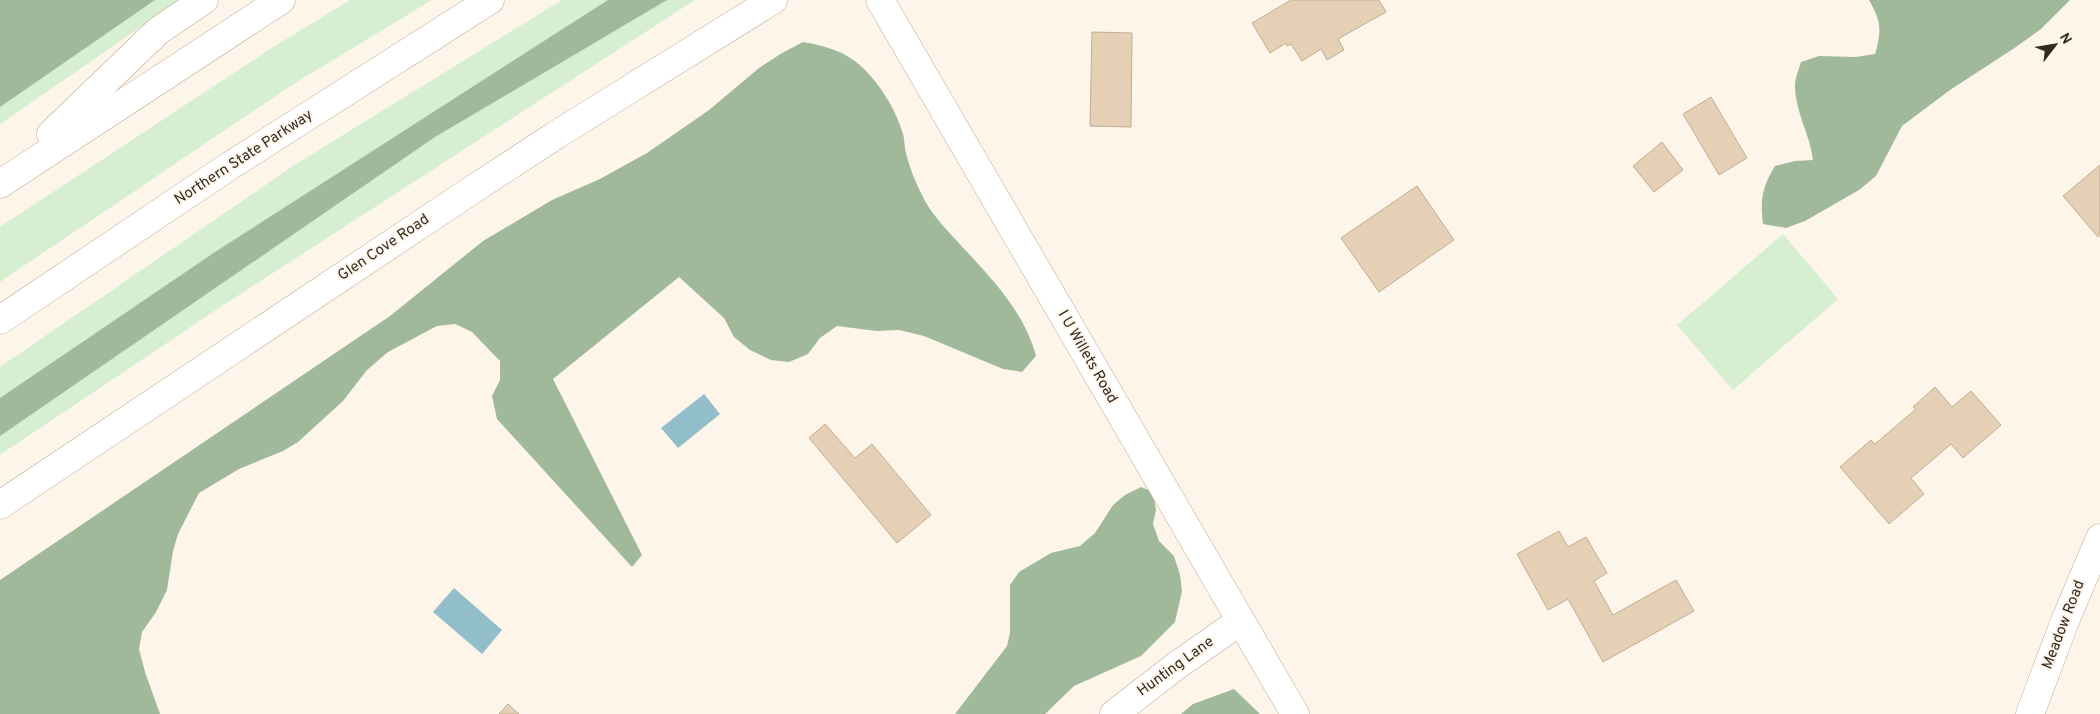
<svg xmlns="http://www.w3.org/2000/svg" width="2100" height="714" font-family="Overpass,sans-serif">
<style>
.green{fill:#d7efd1}
.forest{fill:#a1b99b}
.water{fill:#91bec8}
.building{fill:#e5d0b5;stroke:#c1ad93}
.lines{fill:none;stroke-linecap:round;stroke-linejoin:round}
.minor-casing{stroke:#beaa90;stroke-width:29}
.major-casing{stroke:#beaa90;stroke-width:29}
.highway-casing{stroke:#beaa90;stroke-width:29}
.minor{stroke:#fff;stroke-width:28}
.major{stroke:#fff;stroke-width:28}
.highway{stroke:#fff;stroke-width:28}
.labels{text-anchor:middle;dominant-baseline:central;stroke-width:4;stroke-linejoin:round;paint-order:stroke}
.street-label{font-size:15px;fill:#332b21;stroke:#fef5ea}
</style>
<rect width="100%" height="100%" fill="#fef5ea"/>
<!-- green -->
<g class="green">
<polygon points="0,0 180,0 0,124"/>
<polygon points="350,0 432,0 292,85 0,282 0,227 270,49"/>
<polygon points="562,0 695,0 225,304 0,455 0,367 296,164"/>
<polygon points="1783,234 1838,299 1733,390 1677,325"/>
</g>
<!-- forest -->
<g class="forest">
<polygon points="0,0 155,0 0,107"/>
<polygon points="608,0 667,0 435,137 0,436 0,398 215,252"/>
<path d="M1869 0H2070L2041 29 2016 47 1950 90 1902 126 1876 176 1859 190 1805 221 1786 228 1763 224C1760 200 1762 187 1775 166L1795 161 1813 160C1810 134 1795 112 1795 85 1795 78 1799 69 1801 62L1819 56 1855 57 1875 54C1882 31 1881 21 1869 0Z"/>
<path d="M803 42C825 46 845 51 862 67 879 83 895 108 902 131 905 138 904 146 906 153 909 166 915 181 921 193 929 211 944 227 957 241 989 276 1024 310 1036 356L1022 372 1003 369 924 336 899 330 877 331 837 326 820 338 808 354 789 362 771 360 750 350 734 337 724 318 679 277 553 379 642 555 632 567 497 419 492 396 500 380V361L472 332 455 324 437 326 388 352 367 370 343 401 298 442 283 451 239 469 199 493 178 534 173 551 167 590 156 612 142 632 139 649 145 672 160 714H0V580L390 316 483 241 552 200 600 179 647 153 709 110 759 68 782 53Z"/>
<polygon points="1141,487 1153,492 1156,510 1153,524 1159,541 1174,556 1180,575 1182,591 1175,622 1141,656 1074,686 1045,714 955,714 1007,646 1010,633 1010,585 1019,572 1051,553 1080,546 1095,533 1113,505 1125,495"/>
<polygon points="1234,689 1260,714 1181,714 1193,704"/>
</g>
<!-- water -->
<g class="water">
<polygon points="704,394 720,414 678,448 661,428"/>
<polygon points="454,588 502,630 482,654 433,612"/>
</g>
<!-- building -->
<g class="building">
<polygon points="1291,0 1379,0 1386,12 1338,39 1344,50 1327,60 1321,49 1302,61 1291,44 1287,46 1286,43 1270,53 1252,23"/>
<polygon points="1092,32 1132,33 1131,127 1090,126"/>
<polygon points="1711,97 1747,158 1719,175 1683,114"/>
<polygon points="1662,142 1683,170 1654,192 1633,166"/>
<polygon points="2100,165 2100,235 2098,237 2063,196"/>
<polygon points="1417,186 1454,240 1379,292 1341,238"/>
<polygon points="1935,387 1952,407 1971,391 2001,425 1963,458 1951,444 1911,478 1924,494 1889,524 1840,467 1871,440 1875,444 1916,409 1913,407"/>
<polygon points="825,424 855,458 872,444 931,515 897,543 809,438"/>
<polygon points="1559,531 1568,547 1586,537 1607,573 1594,581 1613,615 1676,580 1694,611 1603,662 1568,599 1548,610 1517,554"/>
<polygon points="508,704 519,714 499,714"/>
</g>
<g class="lines">
<defs>
<g id="minor">
<polyline points="880,0 1295,714"/>
<polyline points="1114,714 1176,666 1239,622"/>
<polyline points="2030,714 2065,621 2100,538"/>
</g>
<polyline id="major" points="0,505 472,190 556,135 773,0"/>
<g id="highway">
<polyline points="51,134 158,31 204,0"/>
<polyline points="0,184 281,0"/>
<polyline points="0,320 231,165 490,0"/>
</g>
</defs>
<!-- minor casing -->
<use href="#minor" class="minor-casing"/>
<!-- major casing -->
<use href="#major" class="major-casing"/>
<!-- highway casing -->
<use href="#highway" class="highway-casing"/>
<!-- minor -->
<use href="#minor" class="minor"/>
<!-- major -->
<use href="#major" class="major"/>
<!-- highway -->
<use href="#highway" class="highway"/>
</g>
<g class="labels">
<!-- street labels -->
<g class="street-label">
<text transform="translate(244 158) rotate(-33)">Northern State Parkway</text>
<text transform="translate(384 248) rotate(-34)">Glen Cove Road</text>
<text transform="translate(1087 357) rotate(60)">I U Willets Road</text>
<text transform="translate(2064 625) rotate(-69)">Meadow Road</text>
<text transform="translate(1176 667) rotate(-36)">Hunting Lane</text>
</g>
</g>
<!-- north arrow -->
<g transform="translate(2055 45) rotate(59)" stroke="#fef5ea" stroke-width="4" paint-order="stroke">
<path d="M0-4L9 19L0 12L-9 19Z" fill="#332b21"/>
<text y="-8" font-size="14" font-weight="bold" text-anchor="middle" fill="#332b21">N</text>
</g>
</svg>
